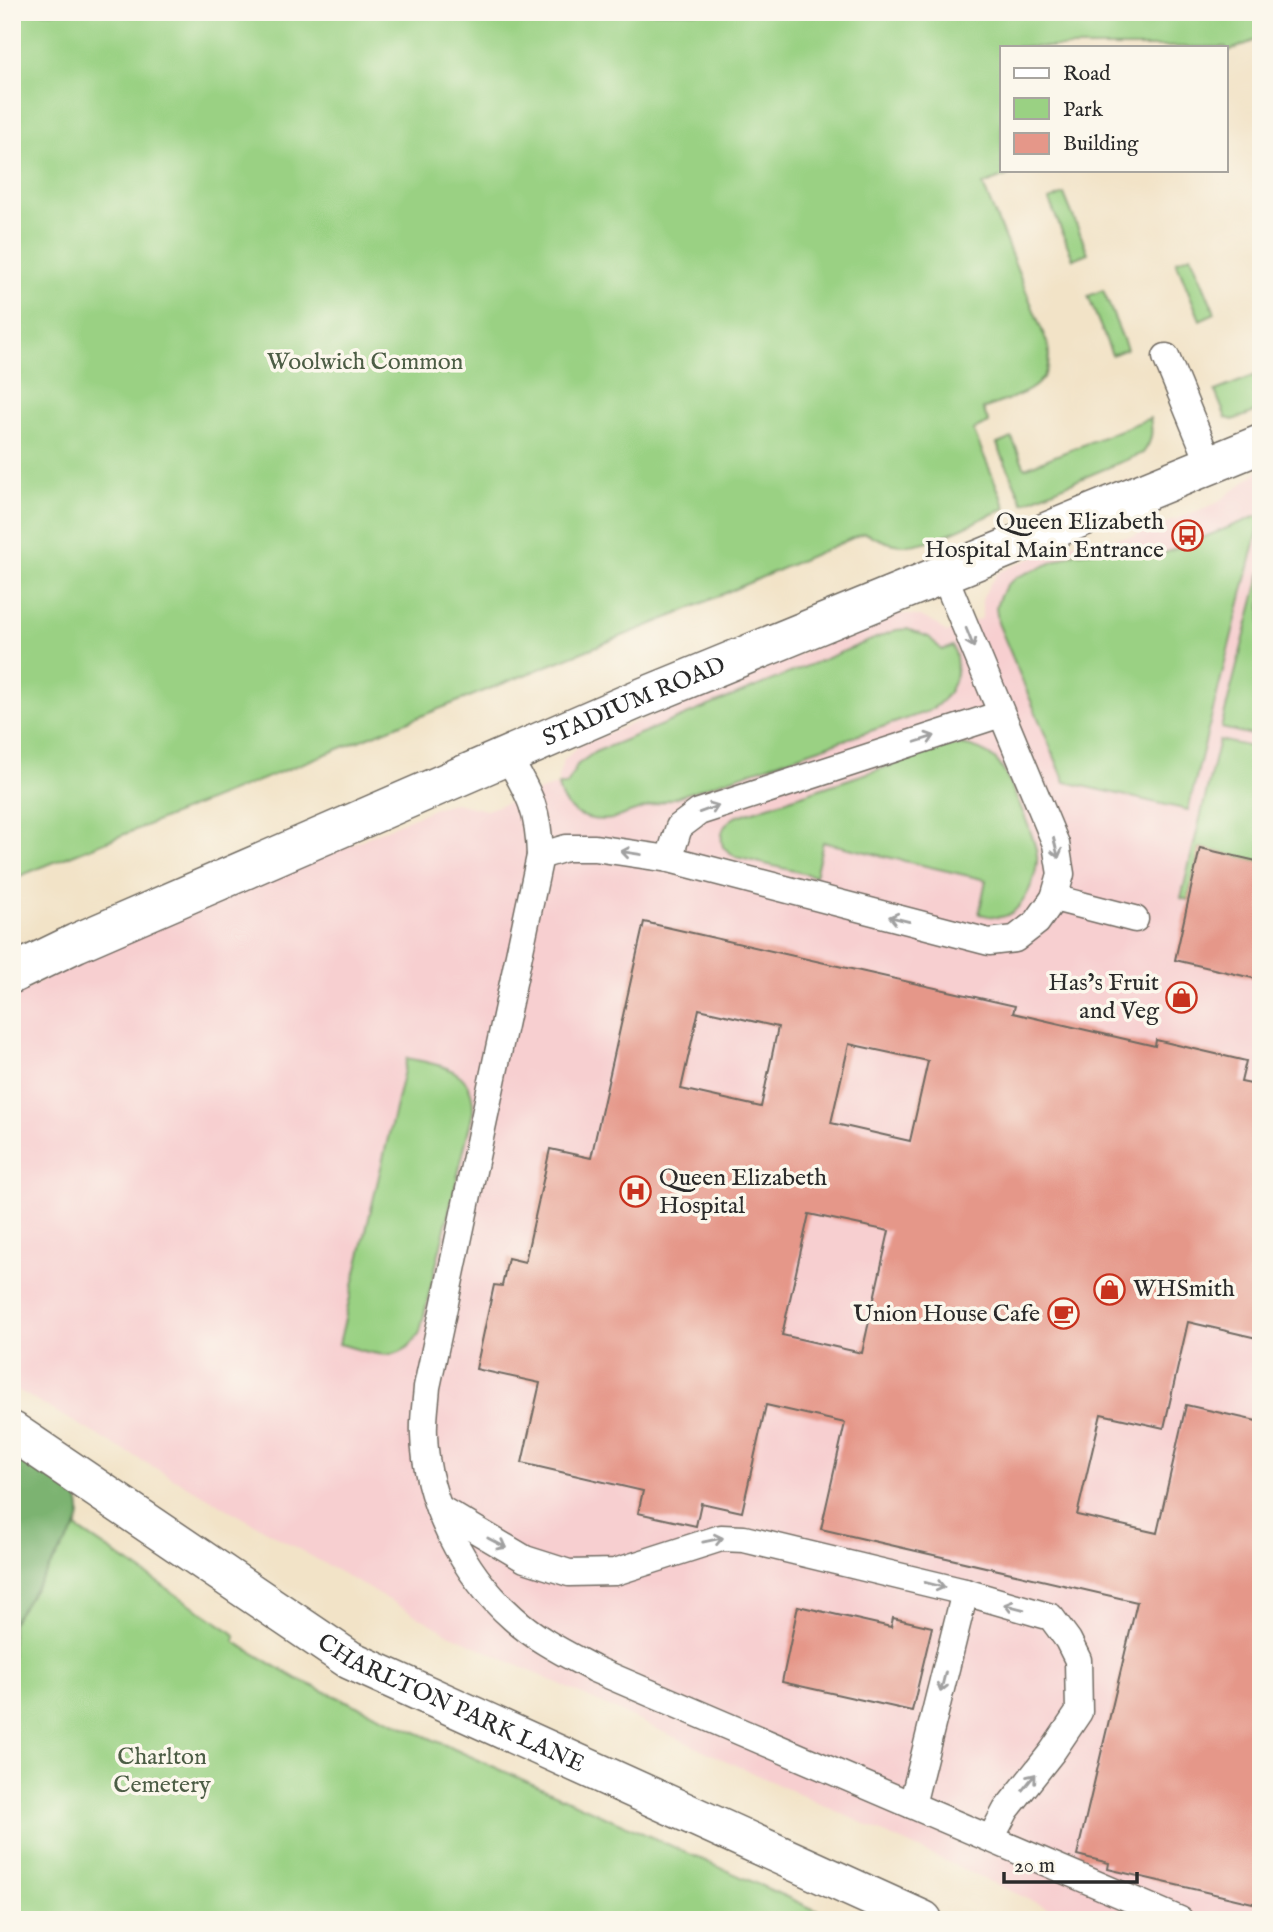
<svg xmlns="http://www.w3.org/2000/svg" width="1273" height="1932" font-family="'IM FELL English',serif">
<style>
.built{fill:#f7cfd0}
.green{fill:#9ad183;stroke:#627e57;stroke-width:2}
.forest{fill:#7bb371;stroke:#536f4e;stroke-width:2}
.building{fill:#e59789;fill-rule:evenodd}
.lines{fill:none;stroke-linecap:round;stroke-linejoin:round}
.service-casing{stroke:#716b62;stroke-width:29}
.minor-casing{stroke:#716b62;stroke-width:41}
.tertiary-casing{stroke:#716b62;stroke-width:41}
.service{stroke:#fff;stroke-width:26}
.minor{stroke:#fff;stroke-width:38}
.tertiary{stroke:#fff;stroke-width:38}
.oneway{stroke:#a0a0a0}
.labels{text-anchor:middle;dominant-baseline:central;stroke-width:7;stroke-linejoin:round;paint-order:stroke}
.park-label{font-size:24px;fill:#4c5d45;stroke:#fbf7ec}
.poi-label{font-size:24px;fill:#2b2b2b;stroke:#fbf7ec;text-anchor:end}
.street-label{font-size:24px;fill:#2b2b2b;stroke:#fbf7ec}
</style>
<rect width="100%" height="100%" fill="#fbf7ec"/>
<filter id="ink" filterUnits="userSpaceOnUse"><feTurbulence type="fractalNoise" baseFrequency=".0143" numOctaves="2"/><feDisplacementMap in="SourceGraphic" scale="14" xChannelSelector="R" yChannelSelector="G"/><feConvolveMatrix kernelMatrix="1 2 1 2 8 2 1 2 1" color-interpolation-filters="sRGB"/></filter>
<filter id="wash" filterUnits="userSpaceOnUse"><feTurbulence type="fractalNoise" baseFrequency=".00686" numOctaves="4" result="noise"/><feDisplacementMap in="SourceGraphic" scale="28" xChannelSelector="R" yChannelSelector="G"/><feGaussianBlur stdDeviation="1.57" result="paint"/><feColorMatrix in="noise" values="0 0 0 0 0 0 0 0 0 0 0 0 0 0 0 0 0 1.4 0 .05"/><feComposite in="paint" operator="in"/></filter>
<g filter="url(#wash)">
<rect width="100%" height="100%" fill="#f2e3c7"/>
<!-- built -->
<polygon class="built" points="1261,469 1261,1920 1074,1920 449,1634 12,1387 12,996 67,967 440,806 455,803 486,810 558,785 558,777 564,760 580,745 898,613 922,617 935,623 946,633 982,618 982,600 989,585 999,572 1064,544 1133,536 1217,503"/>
<!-- green -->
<g class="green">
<path d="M12 12H1261V38L1226 52V47H1002V170H1020L983 185 1048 345C1056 390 1017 395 983 409L989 423 973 430 1006 508C979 519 935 544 907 545 892 546 877 538 864 533L670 617 12 879Z"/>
<polygon points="1064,194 1088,253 1073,259 1049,200"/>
<polygon points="1191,255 1215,313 1200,320 1176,261"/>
<polygon points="1103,290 1127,349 1112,355 1088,296"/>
<polygon points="1261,373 1261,410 1233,420 1226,418 1215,391"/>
<path d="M1150 418C1153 432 1152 441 1143 453L1023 503 997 444 1012 438 1025 468Z"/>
<polygon points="1257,516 1261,519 1188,810 1065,782 998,623 996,607 1000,596 1007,585 1017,577 1075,553 1139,547 1148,556 1155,557"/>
<polygon points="1261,572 1261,737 1221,728"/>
<path d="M907 629 929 637 942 650 953 646C963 673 952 697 929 711L612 819C587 823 562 812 558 785H567L577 765 595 752 896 630Z"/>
<polygon points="1219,740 1261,749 1261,862 1200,848 1188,900 1181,898"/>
<path d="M962 745C975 747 986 751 996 760 1008 773 1035 838 1037 855 1039 875 1023 914 1001 917 994 918 986 915 979 914L986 880 823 842 815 876 736 857 723 847C719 833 723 824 735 817L949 746Z"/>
<path d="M407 1058C442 1066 475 1068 473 1112L420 1332C400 1368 371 1352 339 1344Z"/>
<polygon points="36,1501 229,1630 235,1635 235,1642 297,1679 838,1920 12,1920 12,1557"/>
</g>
<!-- forest -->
<path class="forest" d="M12 1448C40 1465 96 1487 76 1528L12 1623Z"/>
<g id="blocks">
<!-- building -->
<g class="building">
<polygon points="1200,848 1261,862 1261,980 1175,960"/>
<path d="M644 922 1015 1006 1013 1013 1155 1046 1156 1040 1246 1061 1241 1082 1261 1086V1339L1188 1322 1164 1428 1101 1414 1077 1515 1157 1533 1186 1405 1261 1422V1905L1108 1869 1109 1863 1077 1855 1137 1602 821 1529 845 1423 766 1405 742 1512 701 1503 696 1526 638 1513 643 1491 522 1463 540 1383 476 1369 494 1285 502 1286 508 1258 525 1262 550 1149 591 1158ZM699 1009 778 1027 761 1107 681 1089ZM849 1044 928 1061 910 1141 831 1123ZM809 1214 889 1231 862 1353 782 1335Z"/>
<polygon points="798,1606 891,1627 893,1618 932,1627 912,1711 782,1682"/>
</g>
</g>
</g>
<g filter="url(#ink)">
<use href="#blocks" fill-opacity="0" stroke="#716b62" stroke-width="2"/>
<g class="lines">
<defs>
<g id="service">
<polyline points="1166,357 1210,464"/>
<path d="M508 757C530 795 539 811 540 856L427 1387C426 1402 423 1419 424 1435 426 1502 463 1574 513 1618 537 1640 566 1654 594 1669L1180 1920"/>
<polyline points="540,856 566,848 595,848 669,859 989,942 1015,939 1037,922 1054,898 1061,874 1056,844 944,575"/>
<polyline points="669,859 679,827 699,812 1001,714"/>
<polyline points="1054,898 1135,919"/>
<polyline points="439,1508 525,1559 569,1573 615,1572 721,1538 744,1539 965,1592 1051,1617 1068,1640 1078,1660 1079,1712 1052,1752 1006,1810 991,1838"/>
<polyline points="912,1805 965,1592"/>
</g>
<g id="minor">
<path id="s1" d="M12 974 76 943 636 700 1261 444"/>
</g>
<g id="tertiary">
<path id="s2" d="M12 1431 350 1660 923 1920"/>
</g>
</defs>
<!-- service casing -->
<use href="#service" class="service-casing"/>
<!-- minor casing -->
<use href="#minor" class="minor-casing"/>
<!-- tertiary casing -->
<use href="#tertiary" class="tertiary-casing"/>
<!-- service -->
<use href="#service" class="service"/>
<!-- minor -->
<use href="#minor" class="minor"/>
<!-- tertiary -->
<use href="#tertiary" class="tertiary"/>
</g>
<!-- one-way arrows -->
<defs><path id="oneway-shaft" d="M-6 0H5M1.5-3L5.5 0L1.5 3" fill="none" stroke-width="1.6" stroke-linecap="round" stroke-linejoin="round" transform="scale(1.75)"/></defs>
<g class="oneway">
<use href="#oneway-shaft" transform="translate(970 638) rotate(68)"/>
<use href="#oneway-shaft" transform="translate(925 739) rotate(-18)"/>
<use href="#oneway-shaft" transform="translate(709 809) rotate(-20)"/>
<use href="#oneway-shaft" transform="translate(1056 848) rotate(76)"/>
<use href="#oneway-shaft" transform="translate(631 853) rotate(-171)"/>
<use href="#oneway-shaft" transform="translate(899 919) rotate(-166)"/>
<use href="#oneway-shaft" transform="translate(713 1540) rotate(-12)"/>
<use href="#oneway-shaft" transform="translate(497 1543) rotate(28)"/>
<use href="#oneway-shaft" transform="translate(935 1585) rotate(14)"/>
<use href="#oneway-shaft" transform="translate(1014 1607) rotate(-165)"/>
<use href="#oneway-shaft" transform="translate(943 1682) rotate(104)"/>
<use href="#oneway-shaft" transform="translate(1029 1782) rotate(-51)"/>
</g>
</g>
<!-- icons -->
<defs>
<symbol id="bus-ring" viewBox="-11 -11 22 22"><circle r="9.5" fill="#fbf7ec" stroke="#c8321e" stroke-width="1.5"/><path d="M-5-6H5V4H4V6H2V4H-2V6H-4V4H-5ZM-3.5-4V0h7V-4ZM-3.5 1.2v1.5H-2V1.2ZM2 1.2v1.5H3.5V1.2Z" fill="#c8321e"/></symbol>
<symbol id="shop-ring" viewBox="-11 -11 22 22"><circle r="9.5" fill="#fbf7ec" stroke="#c8321e" stroke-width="1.5"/><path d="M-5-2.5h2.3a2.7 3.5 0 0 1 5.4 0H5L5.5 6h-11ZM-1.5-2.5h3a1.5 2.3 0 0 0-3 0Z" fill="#c8321e"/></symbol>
<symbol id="hospital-ring" viewBox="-11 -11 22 22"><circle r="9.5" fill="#fbf7ec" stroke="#c8321e" stroke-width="1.5"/><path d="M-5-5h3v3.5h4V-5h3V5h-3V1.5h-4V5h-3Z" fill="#c8321e"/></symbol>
<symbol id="cafe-ring" viewBox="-11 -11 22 22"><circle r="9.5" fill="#fbf7ec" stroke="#c8321e" stroke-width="1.5"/><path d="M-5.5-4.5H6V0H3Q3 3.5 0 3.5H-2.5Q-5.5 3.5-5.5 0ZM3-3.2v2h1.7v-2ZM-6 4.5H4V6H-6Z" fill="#c8321e"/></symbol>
</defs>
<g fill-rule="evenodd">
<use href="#bus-ring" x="1170" y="518" width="35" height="35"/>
<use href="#shop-ring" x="1164" y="980" width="35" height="35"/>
<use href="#hospital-ring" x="618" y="1174" width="35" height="35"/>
<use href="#shop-ring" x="1092" y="1272" width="35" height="35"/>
<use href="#cafe-ring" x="1046" y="1296" width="35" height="35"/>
</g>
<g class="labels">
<!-- park labels -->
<g class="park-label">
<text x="365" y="362">Woolwich Common</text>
<text x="162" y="1757">Charlton<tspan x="162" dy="28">Cemetery</tspan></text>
</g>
<!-- poi labels -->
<g class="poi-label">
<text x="1164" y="522">Queen Elizabeth<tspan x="1164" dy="28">Hospital Main Entrance</tspan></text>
<text x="1159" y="983">Has’s Fruit<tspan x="1159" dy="28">and Veg</tspan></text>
<text x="659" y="1178" text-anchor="start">Queen Elizabeth<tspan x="659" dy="28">Hospital</tspan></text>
<text x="1133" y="1289" text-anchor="start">WHSmith</text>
<text x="1040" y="1314">Union House Cafe</text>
</g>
<!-- street labels -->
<g class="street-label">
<text stroke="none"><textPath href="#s1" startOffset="679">STADIUM ROAD</textPath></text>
<text stroke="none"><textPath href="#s2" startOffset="518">CHARLTON PARK LANE</textPath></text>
</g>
</g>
<!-- margin -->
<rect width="1273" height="1932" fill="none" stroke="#fbf7ec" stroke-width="42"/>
<!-- legend -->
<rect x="1000" y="46" width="228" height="126" fill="#fbf7ec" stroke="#a8a59f" stroke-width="2"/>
<rect x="1014" y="68" width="35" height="10" fill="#ffffff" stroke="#a8a59f" stroke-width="2"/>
<text x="1063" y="80" font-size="21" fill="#2b2b2b">Road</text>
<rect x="1014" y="98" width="35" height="21" fill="#9ad183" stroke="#a8a59f" stroke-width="2"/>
<text x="1063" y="116" font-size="21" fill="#2b2b2b">Park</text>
<rect x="1014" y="133" width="35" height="21" fill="#e59789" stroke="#a8a59f" stroke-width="2"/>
<text x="1063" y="150" font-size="21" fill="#2b2b2b">Building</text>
<!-- scale -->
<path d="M1004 1872v10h133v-10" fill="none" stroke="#2b2b2b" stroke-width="3.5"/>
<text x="1014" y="1872" font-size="21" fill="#2b2b2b" stroke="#fbf7ec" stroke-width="5" paint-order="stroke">20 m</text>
</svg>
